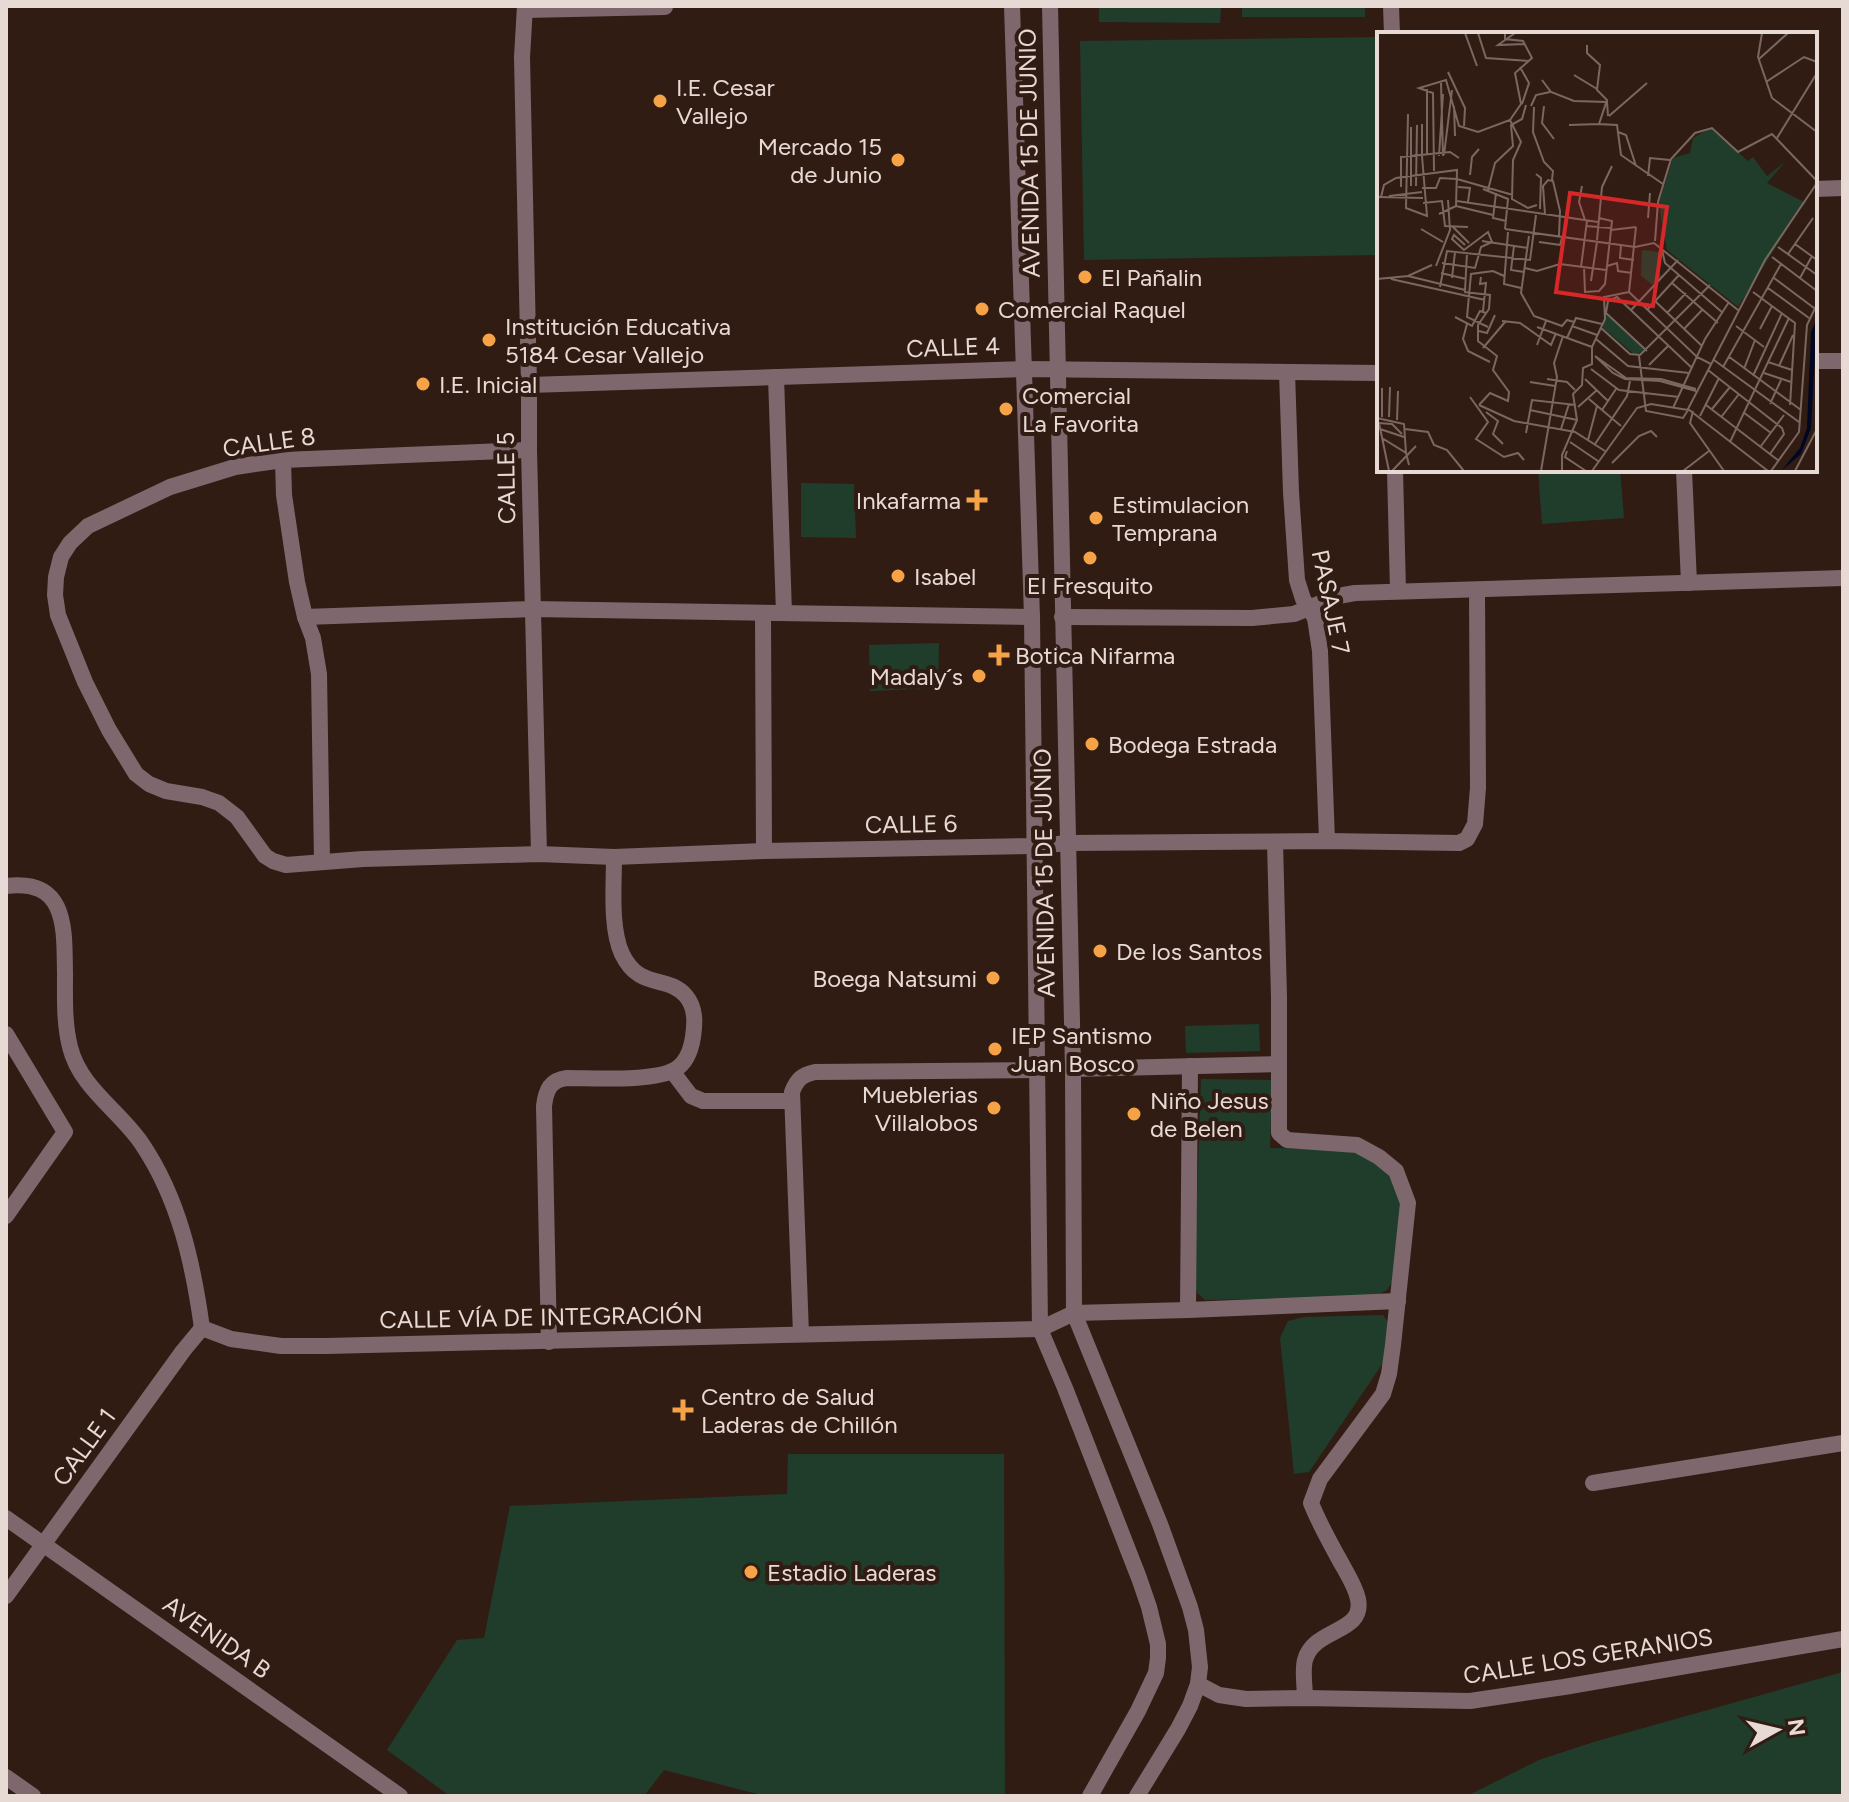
<svg xmlns="http://www.w3.org/2000/svg" width="1849" height="1802" font-family="Figtree,sans-serif">
<style>
.green{fill:#203d2b}
.lines{fill:none;stroke-linecap:round;stroke-linejoin:round}
.minor{stroke:#7e686e;stroke-width:16}
.tertiary{stroke:#7e686e;stroke-width:16}
.poi-dot{fill:#f5a346;stroke:#311c14;stroke-width:3}
.labels{text-anchor:middle;dominant-baseline:central;stroke-width:8;stroke-linejoin:round;paint-order:stroke}
.poi-label{font-size:24px;fill:#e7d9d3;stroke:#311c14;text-anchor:start}
.street-label{font-size:24px;fill:#e7d9d3;stroke:#311c14}
.inset-road{fill:none;stroke:#7a6860;stroke-width:2}
.view{fill:#d62828;fill-opacity:0.15;stroke:#d62828;stroke-width:4}
.inset-edge{fill:none;stroke:#e7d9d3;stroke-width:4}
</style>
<rect width="100%" height="100%" fill="#311c14"/>
<!-- green -->
<g class="green">
<polygon points="1099,6 1221,6 1220,23 1099,22"/>
<rect x="1242" y="6" width="123" height="11"/>
<polygon points="1379,37 1379,255 1084,260 1080,41"/>
<polygon points="1538,470 1620,470 1624,518 1542,524"/>
<polygon points="801,483 854,484 856,538 801,537"/>
<polygon points="939,643 938,688 870,691 869,645"/>
<polygon points="1259,1024 1260,1051 1186,1053 1185,1026"/>
<polygon points="1201,1079 1272,1080 1270,1148 1354,1149 1390,1173 1403,1203 1395,1278 1387,1290 1374,1297 1205,1300 1197,1293 1194,1282"/>
<polygon points="1383,1315 1388,1322 1387,1357 1309,1472 1294,1474 1280,1338 1288,1321 1304,1317"/>
<polygon points="788,1454 1004,1454 1005,1796 765,1796 664,1770 644,1796 450,1796 387,1750 457,1640 484,1638 510,1506 787,1494"/>
<polygon points="1843,1672 1843,1796 1467,1796 1539,1760 1597,1741"/>
</g>
<g class="lines">
<!-- minor -->
<g class="minor">
<polyline points="525,6 522,57 529,385 529,450 539,854"/>
<polyline points="1391,6 1392,34"/>
<polyline points="525,10 665,7"/>
<polyline points="1815,189 1843,188"/>
<polyline points="1815,361 1843,361"/>
<polyline points="1287,372 1291,492 1297,580 1303,599 1315,618 1320,651 1327,841"/>
<polyline points="776,377 784,613"/>
<polyline points="529,385 1025,369 1379,373"/>
<polyline points="529,450 283,460 235,467 170,487 88,526 70,543 61,557 56,577 55,595 58,615 85,682 109,730 136,774 149,784 166,791 202,797 219,803 237,817 265,856 273,861 286,865 363,859 539,854 614,857 764,851 1036,846 1068,843 1327,841 1459,843 1467,839 1475,824 1478,788 1477,590"/>
<polyline points="283,460 284,495 297,582 305,617 313,638 319,674 322,861"/>
<polyline points="1395,470 1398,591"/>
<polyline points="1684,470 1689,583"/>
<polyline points="763,613 764,851"/>
<polyline points="305,617 533,609 1032,617"/>
<polyline points="1062,617 1252,618 1294,614 1338,596 1355,593 1843,578"/>
<path d="M1275 842 1279 998V1133L1287 1140 1357 1145 1379 1157 1396 1171 1408 1203 1393 1345 1389 1374 1383 1394 1320 1479 1311 1503C1319 1523 1329 1541 1339 1559 1346 1572 1355 1585 1358 1599 1365 1634 1314 1627 1305 1660 1302 1671 1305 1686 1305 1698"/>
<path d="M6 886C69 878 64 931 65 974 65 999 64 1023 70 1047 80 1088 120 1111 142 1144 179 1199 193 1263 202 1328"/>
<polyline points="6,1034 65,1132 6,1216"/>
<polyline points="1073,1069 1278,1064"/>
<polyline points="672,1071 691,1096 703,1101 792,1101"/>
<polyline points="1188,1310 1190,1066"/>
<polyline points="1074,1313 1188,1310 1398,1301"/>
<path d="M801 1334 792 1092C797 1079 802 1075 815 1072L1038 1070"/>
<path d="M549 1342 544 1106C546 1090 550 1080 567 1078 594 1078 655 1082 676 1069 687 1062 691 1050 693 1037 695 1023 696 1008 686 996 667 974 640 991 622 954 610 928 614 885 614 857"/>
<polyline points="1593,1483 1843,1443"/>
<polyline points="6,1518 400,1796"/>
<polyline points="1198,1684 1219,1695 1246,1699 1305,1698 1470,1701 1564,1687 1843,1639"/>
<polyline points="6,1777 33,1796"/>
</g>
<!-- tertiary -->
<g class="tertiary">
<polyline points="1012,6 1032,617 1040,1329 1065,1388 1139,1578 1149,1607 1158,1644 1158,1658 1156,1673 1138,1711 1090,1796"/>
<polyline points="1050,6 1073,1069 1074,1313 1160,1524 1190,1607 1196,1630 1200,1667 1198,1684 1190,1706 1178,1729 1137,1796"/>
<polyline points="6,1596 183,1351 202,1328 231,1339 281,1346 326,1346 1040,1329 1074,1313"/>
</g>
</g>
<!-- markers -->
<g class="poi-dot">
<circle cx="660" cy="101" r="8"/>
<circle cx="898" cy="160" r="8"/>
<circle cx="1085" cy="277" r="8"/>
<circle cx="982" cy="309" r="8"/>
<circle cx="489" cy="340" r="8"/>
<circle cx="423" cy="384" r="8"/>
<circle cx="1006" cy="409" r="8"/>
<path d="M973 488h8v8h8v8h-8v8h-8v-8h-8v-8h8z"/>
<circle cx="1096" cy="518" r="8"/>
<circle cx="1090" cy="558" r="8"/>
<circle cx="898" cy="576" r="8"/>
<path d="M995 643h8v8h8v8h-8v8h-8v-8h-8v-8h8z"/>
<circle cx="979" cy="676" r="8"/>
<circle cx="1092" cy="744" r="8"/>
<circle cx="1100" cy="951" r="8"/>
<circle cx="993" cy="978" r="8"/>
<circle cx="995" cy="1049" r="8"/>
<circle cx="994" cy="1108" r="8"/>
<circle cx="1134" cy="1114" r="8"/>
<path d="M679 1398h8v8h8v8h-8v8h-8v-8h-8v-8h8z"/>
<circle cx="751" cy="1572" r="8"/>
</g>
<g class="labels">
<!-- poi labels -->
<g class="poi-label">
<text x="676" y="87">I.E. Cesar<tspan x="676" dy="28">Vallejo</tspan></text>
<text x="882" y="146" text-anchor="end">Mercado 15<tspan x="882" dy="28">de Junio</tspan></text>
<text x="1101" y="277">El Pañalin</text>
<text x="998" y="309">Comercial Raquel</text>
<text x="505" y="326">Institución Educativa<tspan x="505" dy="28">5184 Cesar Vallejo</tspan></text>
<text x="439" y="384">I.E. Inicial</text>
<text x="1022" y="395">Comercial<tspan x="1022" dy="28">La Favorita</tspan></text>
<text x="961" y="500" text-anchor="end">Inkafarma</text>
<text x="1112" y="504">Estimulacion<tspan x="1112" dy="28">Temprana</tspan></text>
<text x="914" y="576">Isabel</text>
<text x="1090" y="585" text-anchor="middle">El Fresquito</text>
<text x="1015" y="655">Botica Nifarma</text>
<text x="963" y="676" text-anchor="end">Madaly´s</text>
<text x="1108" y="744">Bodega Estrada</text>
<text x="1116" y="951">De los Santos</text>
<text x="977" y="978" text-anchor="end">Boega Natsumi</text>
<text x="1011" y="1035">IEP Santismo<tspan x="1011" dy="28">Juan Bosco</tspan></text>
<text x="978" y="1094" text-anchor="end">Mueblerias<tspan x="978" dy="28">Villalobos</tspan></text>
<text x="1150" y="1100">Niño Jesus<tspan x="1150" dy="28">de Belen</tspan></text>
<text x="701" y="1396">Centro de Salud<tspan x="701" dy="28">Laderas de Chillón</tspan></text>
<text x="767" y="1572">Estadio Laderas</text>
</g>
<!-- street labels -->
<g class="street-label">
<text transform="translate(1029 153) rotate(-91)">AVENIDA 15 DE JUNIO</text>
<text transform="translate(953 347) rotate(-2)">CALLE 4</text>
<text transform="translate(269 442) rotate(-8)">CALLE 8</text>
<text transform="translate(506 478) rotate(-91)">CALLE 5</text>
<text transform="translate(1331 602) rotate(78)">PASAJE 7</text>
<text transform="translate(911 824) rotate(-1)">CALLE 6</text>
<text transform="translate(1044 873) rotate(-91)">AVENIDA 15 DE JUNIO</text>
<text transform="translate(541 1317) rotate(-1)">CALLE VÍA DE INTEGRACIÓN</text>
<text transform="translate(84 1447) rotate(-54)">CALLE 1</text>
<text transform="translate(217 1637) rotate(35)">AVENIDA B</text>
<text transform="translate(1588 1656) rotate(-9)">CALLE LOS GERANIOS</text>
</g>
</g>
<!-- overview -->
<g transform="translate(1377 32)">
<rect width="440" height="440" fill="#311c14"/>
<path d="M334 96 371 129 376 125 390 144 408 130 390 151 427 170 361 275 290 218 285 191 282 171 296 126 313 121 316 106ZM265 218 283 220 279 238 285 244 276 253 264 244ZM228 281 268 318 258 323 226 296Z" fill="#203d2b"/>
<path d="M440 286 434 396 424 422 404 439 423 416 430 396 434 300Z" fill="#000724"/>
<path class="inset-road" d="M88 1 100 34M101 1 109 26 152 29M138 1 121 13 147 12M385 1 381 25 395 66 440 100M210 13V21L223 33 220 58 230 68 222 92 240 93 244 123 286 152M382 27 411 1M143 35 152 51 145 72M71 40 88 76 87 94M197 43 220 57M165 48 174 60 197 69 230 70 231 84M389 50 427 25 440 30M64 51 66 124M50 57V124M77 74 78 104M154 74 159 63 173 60M167 74 165 91 177 107M157 75 156 100 167 130 176 139 175 148M31 82 29 176 50 184 45 124M232 84 270 51M133 88 144 110 136 128 135 167 151 176 160 173M45 92V124M192 93 222 92M241 100 249 103 259 134M400 106 440 41M67 123 75 58M62 124 66 62M57 139 56 61 42 56 69 48 82 94 101 100 133 88 144 72 138 41 155 26 146 9 128 7V1M159 142 164 146 163 177M93 143 95 125 102 117M271 144 273 126 293 128M34 154V95M39 154 40 93M205 154 202 170 208 188M24 155V125L73 120 82 126M81 155 93 156 91 170M45 156H59L63 146 80 147 136 163M106 157 131 167 128 197M111 158 118 131 136 114 134 93 145 87 149 73M119 161 116 186 129 189M12 164 45 160M1 165 46 166M4 165 7 153 19 146 80 138 79 174 62 182M80 169 221 190M46 171 65 169 68 194 91 195M79 174 116 183M168 182 166 154 171 148 176 149 183 179 182 204M271 186 273 161M75 194 92 211M209 194 234 196M44 197 66 210M128 197 258 215 277 211 361 278M234 198 259 195M131 200 127 252 144 256M152 204 144 261 157 284 185 294 190 288 197 290M220 208 225 155 235 134M105 209 151 216M278 209 281 170 294 127 318 101 335 96 361 120 395 102 440 149M162 210 183 213 185 206M418 212 440 228M88 213 77 203 75 207 87 218 111 200 115 210M244 213 243 226 257 228M137 214 134 238 147 240M401 215 440 243M285 218 288 231 346 281M411 222 436 186M395 225 440 259M65 231 98 236 104 215 115 210M59 234 73 198 71 168M230 234 240 231 241 239 255 241M204 235 210 189M207 235 208 260 222 259 228 252 235 189 222 186M148 236 160 239 183 232 229 238M64 241 89 247M31 244 88 258M104 245 103 252 109 251 106 279M75 246 78 220M397 246 437 276M423 246 435 224M0 247 31 244 55 233M14 247 108 268M214 249 220 210M295 251 341 291M63 255 70 219 153 228 159 183M391 256 432 286M88 259 90 221M87 260 113 263 112 277 101 293V309L120 324 116 338 132 360 131 369 113 361 102 373M252 260 320 325 334 332M252 260 259 195M376 260 418 291 413 373M278 269 325 314M254 278 301 228M270 278 302 243M290 281 309 261M78 285 95 294 103 279 109 281M125 289 143 291 174 313 179 301M90 292 86 307 91 319 113 330M195 294 220 303M359 294 387 315M111 295 90 285 94 242 116 239 127 244M160 295 215 315M224 296 253 322 263 323 333 253M307 297 326 277M383 297 395 274M102 299 110 301 118 283M190 306 199 286 225 292M219 307 251 334 312 341M160 313 169 289M106 316 128 290M270 319 229 281 231 269 240 265 315 336M262 324 269 379 306 386 311 378M351 324 424 378M337 328 422 390M391 330 415 338M272 333 291 314M402 334 416 303M346 335 404 232M214 337 242 358 302 365M367 337 378 308M331 338 405 396 407 402 393 422M387 341 414 350M376 344 405 281M170 347 190 350 198 358M208 347 231 369M153 350 178 354M319 359 283 349 248 347 236 341 218 324 249 346 284 347 319 357M93 365 111 390 99 407 127 425 141 421 147 428M212 367 244 394M393 372 404 348M102 373 137 389 198 400 228 419M329 373 402 429M201 375 220 358M296 376 328 307 352 270M335 377 353 355M153 378 200 388M225 378 239 357M316 379 313 391 347 439M109 380 121 389 116 402 126 412M366 380 394 401M323 384 342 346M345 384 362 362M5 385V356M12 385 13 355M0 386 27 392 29 421M20 388 21 359M1 391 15 392 25 402M2 391 12 439M0 396 27 405M28 397 51 400 57 413 70 418 87 439M184 397 192 372M149 401 155 368 199 373M5 406 29 421 32 433M211 408 220 374M193 410 221 429M353 410 412 286M218 412 250 364 253 349M384 414 407 383M190 419 188 425 209 439M235 431 262 404 274 399 280 405M15 439 39 414M164 439 180 345 177 331 186 304M185 439V423L200 388 196 362 205 353 206 336 215 332V315L228 287 227 265 252 260M215 439 260 376 274 372 311 378M306 439 332 419M391 439 311 377 388 228 440 151M394 439 422 400 430 293 440 272M418 439 440 397"/>
<path class="view" d="M193 161 290 175 276 274 179 260Z"/>
<rect width="440" height="440" class="inset-edge"/>
</g>
<!-- border -->
<rect width="1849" height="1802" fill="none" stroke="#e7d9d3" stroke-width="16"/>
<!-- north arrow -->
<g transform="translate(1777 1730) rotate(82)" stroke="#311c14" stroke-width="6" paint-order="stroke">
<path d="M0-6L14 30L0 20L-14 30Z" fill="#e7d9d3"/>
<text y="-12" font-size="22" font-weight="bold" text-anchor="middle" fill="#e7d9d3">N</text>
</g>
</svg>
